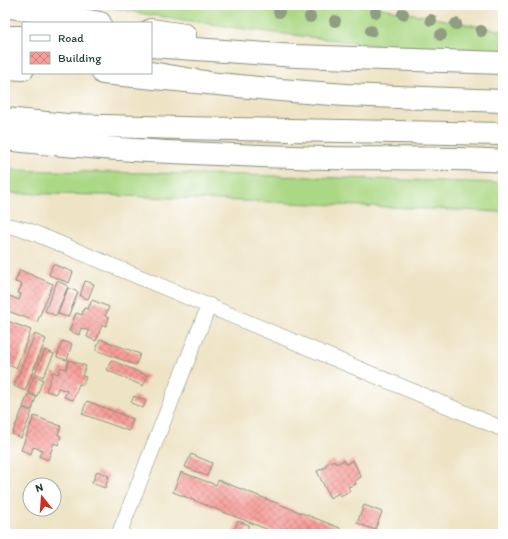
<svg xmlns="http://www.w3.org/2000/svg" width="508" height="539" font-family="Itim,sans-serif">
<style>
.garden{fill:#abd884;stroke:#658a5c}
.building{fill:url(#building-cross-hatch)}
.lines{fill:none;stroke-linecap:round;stroke-linejoin:round}
.minor-casing{stroke:#86907c;stroke-width:16}
.trunk-casing{stroke:#86907c;stroke-width:24}
.motorway-casing{stroke:#86907c;stroke-width:24}
.minor{stroke:#fff;stroke-width:15}
.trunk{stroke:#fff;stroke-width:22}
.motorway{stroke:#fff;stroke-width:22}
.tree{fill:#8f9d80}
</style>
<defs>
<pattern id="building-cross-hatch" width="8" height="8" patternUnits="userSpaceOnUse"><rect width="8" height="8" fill="#f89d98"/><path d="M0 0l8 8M0 8l8-8" fill="none" stroke="#c8817d"/></pattern>
</defs>
<rect width="100%" height="100%" fill="#fff"/>
<filter id="ink" filterUnits="userSpaceOnUse"><feTurbulence type="fractalNoise" baseFrequency=".025" numOctaves="2"/><feDisplacementMap in="SourceGraphic" scale="8" xChannelSelector="R" yChannelSelector="G"/><feConvolveMatrix kernelMatrix="1 2 1 2 8 2 1 2 1" color-interpolation-filters="sRGB"/></filter>
<filter id="wash" filterUnits="userSpaceOnUse"><feTurbulence type="fractalNoise" baseFrequency=".012" numOctaves="4" result="noise"/><feDisplacementMap in="SourceGraphic" scale="16" xChannelSelector="R" yChannelSelector="G"/><feGaussianBlur stdDeviation="0.9" result="paint"/><feColorMatrix in="noise" values="0 0 0 0 0 0 0 0 0 0 0 0 0 0 0 0 0 1.4 0 .05"/><feComposite in="paint" operator="in"/></filter>
<g filter="url(#wash)">
<rect width="100%" height="100%" fill="#eee3c5"/>
<!-- garden -->
<g class="garden">
<polygon points="96,5 366,5 503,31 503,50 392,47 244,29 145,14"/>
<polygon points="5,170 245,175 503,183 503,212 101,195 5,193"/>
</g>
<g id="blocks">
<!-- building -->
<g class="building">
<polygon points="53,264 73,272 69,283 49,275"/>
<polygon points="20,270 53,284 37,322 5,310 5,294 19,300 21,294 18,293 22,284 15,282"/>
<polygon points="57,281 68,286 56,316 45,311"/>
<polygon points="85,281 94,284 88,299 80,296"/>
<polygon points="68,288 78,292 68,317 58,314"/>
<polygon points="92,300 109,307 105,316 109,318 106,326 102,325 96,341 87,337 89,331 81,328 79,335 69,331 76,313 82,315 84,308 88,309"/>
<polygon points="5,320 31,330 16,368 5,364"/>
<polygon points="35,334 46,339 25,391 14,386"/>
<polygon points="100,339 140,354 136,365 96,350"/>
<polygon points="62,341 72,344 67,360 57,357"/>
<polygon points="45,350 54,354 43,377 35,373"/>
<polygon points="69,360 86,366 82,376 86,377 83,385 79,384 73,400 64,397 67,391 58,388 56,394 46,391 53,372 58,374 61,367 66,369"/>
<polygon points="111,360 148,376 143,386 107,370"/>
<polygon points="34,376 43,379 37,396 28,392"/>
<polygon points="28,394 36,397 32,410 23,407"/>
<polygon points="134,396 146,401 143,408 131,403"/>
<polygon points="87,401 133,419 129,431 82,414"/>
<polygon points="23,408 32,412 21,438 12,434"/>
<polygon points="34,416 61,426 58,435 61,436 58,445 54,443 48,460 39,456 42,450 33,447 31,454 21,450"/>
<polygon points="191,454 212,463 207,476 185,467"/>
<polygon points="334,460 336,464 344,460 346,464 353,460 361,477 355,481 356,484 348,487 350,491 340,496 339,493 330,498 317,471 326,467 325,465"/>
<polygon points="97,471 109,476 105,488 92,483"/>
<polygon points="181,472 216,485 218,480 340,528 337,534 279,534 173,492"/>
<polygon points="364,505 382,512 375,530 357,523"/>
<polygon points="238,521 249,525 245,534 233,534"/>
</g>
</g>
</g>
<g filter="url(#ink)">
<use href="#blocks" fill-opacity="0" stroke="#86907c" stroke-width="1"/>
<g class="lines">
<defs>
<g id="minor">
<polyline points="5,225 27,230 503,429"/>
<polyline points="119,534 209,305"/>
</g>
<g id="trunk">
<polyline points="5,68 23,69"/>
<polyline points="103,73 280,90 345,95 503,101"/>
<polyline points="5,119 67,125 180,128 503,134"/>
<path d="M5 139C112 151 220 155 328 158 386 159 445 157 503 161"/>
</g>
<g id="motorway">
<polyline points="5,6 100,23"/>
<polyline points="151,30 185,35"/>
<polyline points="5,37 23,37"/>
<polyline points="151,46 296,56 503,63"/>
<polyline points="5,53 23,55"/>
<polyline points="151,73 205,82"/>
</g>
</defs>
<!-- minor casing -->
<use href="#minor" class="minor-casing"/>
<!-- trunk casing -->
<use href="#trunk" class="trunk-casing"/>
<!-- motorway casing -->
<use href="#motorway" class="motorway-casing"/>
<!-- minor -->
<use href="#minor" class="minor"/>
<!-- trunk -->
<use href="#trunk" class="trunk"/>
<!-- motorway -->
<use href="#motorway" class="motorway"/>
</g>
<!-- trees -->
<g class="tree">
<circle cx="279" cy="12" r="6"/>
<circle cx="376" cy="12" r="6"/>
<circle cx="403" cy="14" r="6"/>
<circle cx="310" cy="17" r="6"/>
<circle cx="431" cy="20" r="6"/>
<circle cx="335" cy="21" r="6"/>
<circle cx="456" cy="24" r="6"/>
<circle cx="371" cy="31" r="6"/>
<circle cx="481" cy="31" r="6"/>
<circle cx="441" cy="35" r="6"/>
</g>
</g>
<!-- margin -->
<rect width="508" height="539" fill="none" stroke="#fff" stroke-width="20"/>
<!-- legend -->
<rect x="22" y="22" width="130" height="52" fill="#ffffff" stroke="#a5b1ae"/>
<rect x="30" y="35" width="20" height="6" fill="#ffffff" stroke="#a5b1ae"/>
<text x="58" y="42" font-size="12" fill="#1f3d34">Road</text>
<rect x="30" y="52" width="20" height="12" fill="url(#building-cross-hatch)" stroke="#a5b1ae"/>
<text x="58" y="62" font-size="12" fill="#1f3d34">Building</text>
<!-- north arrow -->
<g transform="translate(42 497) rotate(343)"><circle r="19" fill="#ffffff" stroke="#a5b1ae"/>
<path d="M0-3L7 15L0 10L-7 15Z" fill="#c8321e"/>
<text y="-6" font-size="11" font-weight="bold" text-anchor="middle" fill="#1f3d34">N</text>
</g>
</svg>
